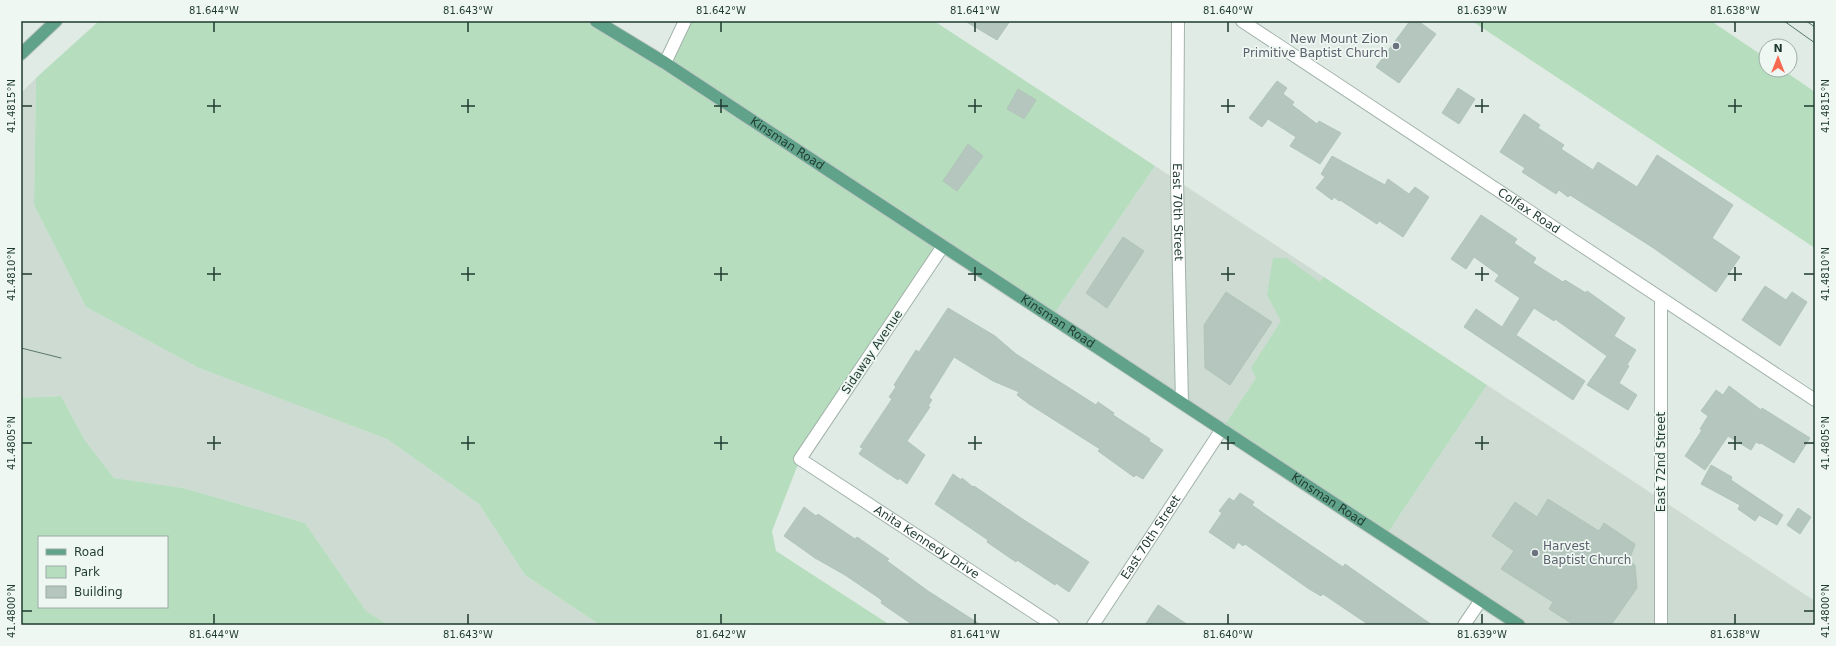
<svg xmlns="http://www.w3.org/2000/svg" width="1836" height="646" font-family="'DejaVu Sans',sans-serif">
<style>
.built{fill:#cddbd3}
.green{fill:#b6ddbd;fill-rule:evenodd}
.building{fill:#b4c6bd;stroke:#b1c5ba}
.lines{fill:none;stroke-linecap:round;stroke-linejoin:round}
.street-casing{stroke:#a2b3ab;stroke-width:14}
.primary-casing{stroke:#c0c8c5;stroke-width:14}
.street{stroke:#fff;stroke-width:12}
.primary{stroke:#61a28b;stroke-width:12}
.tram{stroke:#59776c;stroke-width:1}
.ticks{fill:none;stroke:#1f3b31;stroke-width:1.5}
.worship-dot{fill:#6b7280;stroke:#eff7f2;stroke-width:1.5}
.labels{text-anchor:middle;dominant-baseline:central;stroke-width:3.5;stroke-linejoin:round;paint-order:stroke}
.worship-label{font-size:12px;fill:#5b616d;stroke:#eff7f2;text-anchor:end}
.street-label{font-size:12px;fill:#1f3b31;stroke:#eff7f2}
.neatline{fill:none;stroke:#1f3b31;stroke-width:1.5}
.ticks-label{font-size:10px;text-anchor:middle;fill:#1f3b31}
</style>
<rect width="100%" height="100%" fill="#dfebe4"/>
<!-- built -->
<g class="built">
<polygon points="36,78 34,205 86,307 199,368 387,439 479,504 525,575 600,625 388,625 366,611 305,523 183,488 114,478 84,439 61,396 21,398 21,93"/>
<polygon points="1155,166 1324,277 1222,429 1052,317"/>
<polygon points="1487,385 1815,601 1815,625 1519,625 1385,537"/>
</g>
<!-- green -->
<g class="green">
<polygon points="99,21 596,21 665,63 685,21 934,21 1155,166 1052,317 944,246 800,459 772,531 776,551 890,625 600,625 525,575 479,504 387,439 199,368 86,307 34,205 36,78"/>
<polygon points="1472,21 1711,21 1766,58 1766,70 1783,70 1815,92 1815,248"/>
<polygon points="1273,258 1286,258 1320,282 1324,277 1487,385 1385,537 1222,429 1256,378 1251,368 1281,321 1267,295"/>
<path d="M61 396 84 439 114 478 183 488 305 523 366 611 388 625H21V398ZM39 537H167V607H39Z"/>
</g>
<!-- building -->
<g class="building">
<polygon points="965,21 1010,21 997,40"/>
<polygon points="1410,21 1418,21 1436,34 1399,83 1376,67"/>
<polygon points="1277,81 1287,88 1283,94 1294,102 1292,105 1317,124 1319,121 1341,133 1320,164 1290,146 1296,137 1268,119 1262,127 1249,118"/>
<polygon points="1458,88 1475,99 1459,124 1442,113"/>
<polygon points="1018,89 1036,100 1024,119 1007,109"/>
<polygon points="1524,114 1540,125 1538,128 1564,145 1561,149 1593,170 1598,162 1637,187 1657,155 1733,205 1712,238 1740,257 1716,292 1652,247 1570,195 1568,197 1559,190 1556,194 1522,172 1525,168 1500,152"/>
<polygon points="968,144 983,156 957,191 943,181"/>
<polygon points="1332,156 1385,185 1388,179 1409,194 1415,187 1429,197 1403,237 1379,221 1377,224 1340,200 1339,201 1334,197 1332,200 1316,188 1325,177 1321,174"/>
<polygon points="1481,215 1517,239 1514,243 1536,258 1533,263 1563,282 1565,280 1586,293 1587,291 1625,318 1614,336 1636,350 1627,365 1629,366 1619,383 1637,395 1628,410 1587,385 1607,356 1555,319 1554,321 1534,308 1516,335 1585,381 1573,400 1464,327 1476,309 1502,327 1520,298 1495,281 1499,275 1474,257 1466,269 1451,259"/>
<polygon points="1123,237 1144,251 1107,308 1086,293"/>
<polygon points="1765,286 1786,300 1792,292 1807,302 1780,346 1742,320"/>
<polygon points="1226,292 1272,322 1230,385 1205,368 1204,325"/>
<polygon points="948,308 995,336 1016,354 1096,405 1098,402 1114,413 1113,415 1150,439 1149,441 1163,450 1143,479 1136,475 1134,477 1098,451 1100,449 1029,404 1017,395 1019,392 993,381 954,357 929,397 932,400 928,406 930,407 907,441 925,455 907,484 899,478 898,480 859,454 863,448 860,447 892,399 889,397 896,387 894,385 916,350 919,352"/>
<polygon points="1729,386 1761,410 1762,408 1810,438 1794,463 1761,443 1760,444 1756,442 1751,450 1728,436 1705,470 1685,456 1702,430 1700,429 1708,416 1701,411 1716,390 1723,395"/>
<polygon points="1711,465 1732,477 1731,480 1783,515 1777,525 1759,515 1755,521 1738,509 1740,505 1701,484"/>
<polygon points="953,474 961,480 962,478 973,487 974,486 1021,518 1089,562 1069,592 1056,583 1055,585 1017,560 1016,562 987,542 988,540 935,504"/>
<polygon points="1240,493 1254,502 1252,505 1266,515 1343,567 1345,564 1432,625 1369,625 1323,594 1321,596 1309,589 1245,544 1243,546 1238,542 1234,549 1209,532 1222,513 1219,511 1229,498 1234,501"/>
<polygon points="1548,499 1599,531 1604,523 1635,544 1629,561 1635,565 1637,588 1611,625 1574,625 1549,609 1553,602 1501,569 1514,551 1492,536 1515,502 1537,517"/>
<polygon points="804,507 816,516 818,514 855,539 857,537 889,559 887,561 928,591 981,625 913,625 881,603 882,601 879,598 845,575 815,558 784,536"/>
<polygon points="1798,508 1811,517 1800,534 1787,525"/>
<polygon points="1158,605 1188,625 1145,625"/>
</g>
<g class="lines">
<defs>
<g id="street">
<path id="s1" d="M1178 21 1177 181 1182 403"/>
<path id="s2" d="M1242 21 1815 400"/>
<polyline points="665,63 685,21"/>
<path id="s3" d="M943 246 800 459 1053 625"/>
<polyline points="1661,299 1661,625"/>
<path id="s4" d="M1093 625 1222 429"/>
<polyline points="1464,625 1481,600"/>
</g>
<g id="primary">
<path id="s5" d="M596 21 665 63 1519 625"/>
<polyline points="21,54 56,21"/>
</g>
</defs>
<!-- street casing -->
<use href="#street" class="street-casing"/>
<!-- primary casing -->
<use href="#primary" class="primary-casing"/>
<!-- street -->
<use href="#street" class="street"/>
<!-- primary -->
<use href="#primary" class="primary"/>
<!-- tram -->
<g class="tram">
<polyline points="1784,21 1815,43"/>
<polyline points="1806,21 1815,27"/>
<polyline points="21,348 61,358"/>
</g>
</g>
<!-- ticks -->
<path class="ticks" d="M214 22V32M468 22V32M721 22V32M975 22V32M1228 22V32M1482 22V32M1735 22V32M214 99V113M468 99V113M721 99V113M975 99V113M1228 99V113M1482 99V113M1735 99V113M22 106H32M207 106H221M461 106H475M714 106H728M968 106H982M1221 106H1235M1475 106H1489M1728 106H1742M1804 106H1814M214 267V281M468 267V281M721 267V281M975 267V281M1228 267V281M1482 267V281M1735 267V281M22 274H32M207 274H221M461 274H475M714 274H728M968 274H982M1221 274H1235M1475 274H1489M1728 274H1742M1804 274H1814M214 436V450M468 436V450M721 436V450M975 436V450M1228 436V450M1482 436V450M1735 436V450M22 443H32M207 443H221M461 443H475M714 443H728M968 443H982M1221 443H1235M1475 443H1489M1728 443H1742M1804 443H1814M22 611H32M1804 611H1814M214 614V624M468 614V624M721 614V624M975 614V624M1228 614V624M1482 614V624M1735 614V624"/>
<!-- markers -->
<g class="worship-dot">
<circle cx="1396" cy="46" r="4"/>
<circle cx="1535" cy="553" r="4"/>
</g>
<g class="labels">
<!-- worship labels -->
<g class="worship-label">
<text x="1388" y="39">New Mount Zion<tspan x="1388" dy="14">Primitive Baptist Church</tspan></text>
<text x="1543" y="546" text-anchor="start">Harvest<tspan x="1543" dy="14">Baptist Church</tspan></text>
</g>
<!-- street labels -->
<g class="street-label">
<text stroke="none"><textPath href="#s5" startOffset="227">Kinsman Road</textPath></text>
<text stroke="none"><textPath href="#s2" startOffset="344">Colfax Road</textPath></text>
<text stroke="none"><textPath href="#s1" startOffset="191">East 70th Street</textPath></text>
<text stroke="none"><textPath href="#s5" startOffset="551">Kinsman Road</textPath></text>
<text transform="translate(872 352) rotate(-56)">Sidaway Avenue</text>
<text transform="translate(1661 462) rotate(-90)">East 72nd Street</text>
<text stroke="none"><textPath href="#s5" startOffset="875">Kinsman Road</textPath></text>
<text stroke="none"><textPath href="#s4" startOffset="105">East 70th Street</textPath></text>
<text stroke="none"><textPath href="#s3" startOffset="408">Anita Kennedy Drive</textPath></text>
</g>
</g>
<!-- border -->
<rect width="1836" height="646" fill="none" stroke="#eff7f2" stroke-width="44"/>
<!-- legend -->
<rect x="38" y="536" width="130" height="72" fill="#eff7f2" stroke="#9caca5"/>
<rect x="46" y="549" width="20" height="6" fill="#61a28b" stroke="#9caca5"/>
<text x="74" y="556" font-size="12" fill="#1f3b31">Road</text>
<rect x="46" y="566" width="20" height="12" fill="#b6ddbd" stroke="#9caca5"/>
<text x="74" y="576" font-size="12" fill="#1f3b31">Park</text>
<rect x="46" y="586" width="20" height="12" fill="#b4c6bd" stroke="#9caca5"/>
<text x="74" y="596" font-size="12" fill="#1f3b31">Building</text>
<!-- north arrow -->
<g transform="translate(1778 58)"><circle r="19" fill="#eff7f2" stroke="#9caca5"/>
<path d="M0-3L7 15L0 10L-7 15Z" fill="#f76851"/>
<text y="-6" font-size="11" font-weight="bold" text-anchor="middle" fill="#1f3b31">N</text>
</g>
<rect x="22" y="22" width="1792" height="602" class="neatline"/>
<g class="ticks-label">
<text x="214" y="14">81.644°W</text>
<text x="468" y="14">81.643°W</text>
<text x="721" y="14">81.642°W</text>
<text x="975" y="14">81.641°W</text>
<text x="1228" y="14">81.640°W</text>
<text x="1482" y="14">81.639°W</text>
<text x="1735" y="14">81.638°W</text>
<text transform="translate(11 106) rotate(-90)" y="4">41.4815°N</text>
<text transform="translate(1825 106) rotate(-90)" y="4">41.4815°N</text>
<text transform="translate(11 274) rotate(-90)" y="4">41.4810°N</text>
<text transform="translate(1825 274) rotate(-90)" y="4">41.4810°N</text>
<text transform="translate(11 443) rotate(-90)" y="4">41.4805°N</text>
<text transform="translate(1825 443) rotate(-90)" y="4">41.4805°N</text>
<text transform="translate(11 611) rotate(-90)" y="4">41.4800°N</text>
<text transform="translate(1825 611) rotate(-90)" y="4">41.4800°N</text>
<text x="214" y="638">81.644°W</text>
<text x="468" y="638">81.643°W</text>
<text x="721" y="638">81.642°W</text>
<text x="975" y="638">81.641°W</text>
<text x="1228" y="638">81.640°W</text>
<text x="1482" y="638">81.639°W</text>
<text x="1735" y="638">81.638°W</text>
</g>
</svg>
